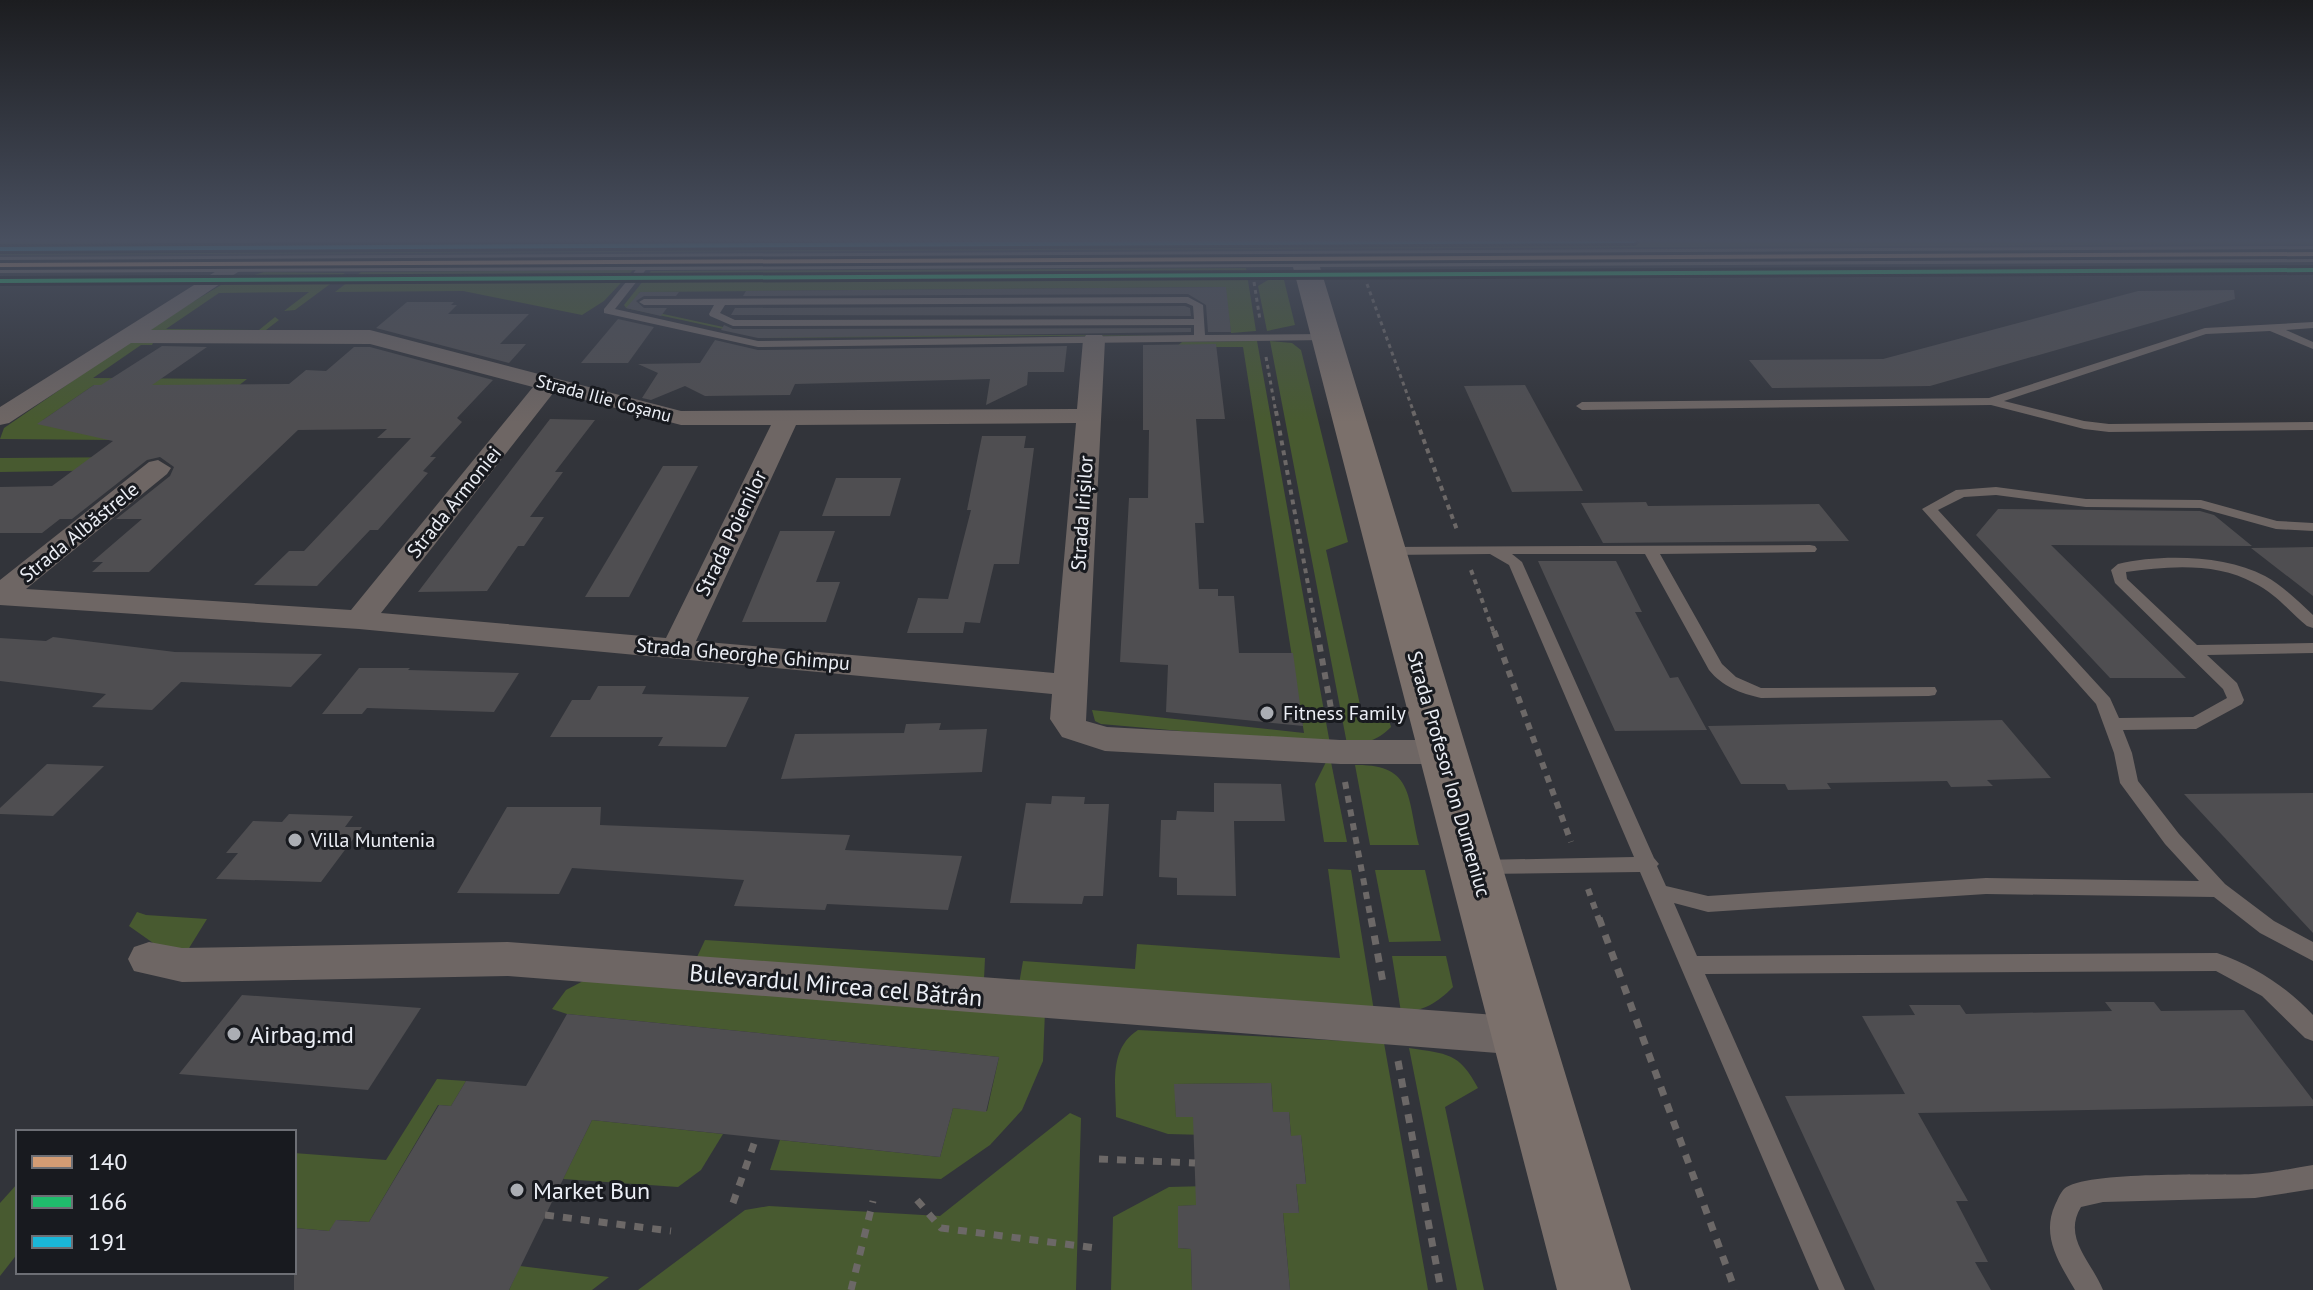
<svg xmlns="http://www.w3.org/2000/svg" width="2313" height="1290" font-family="'PT Sans',sans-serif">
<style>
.green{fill:#485a30}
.building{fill:#4f4e51}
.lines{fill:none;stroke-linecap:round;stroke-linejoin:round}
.path-far3{stroke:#6c6867;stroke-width:3;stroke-dasharray:4 4;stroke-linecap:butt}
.path-far2{stroke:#6c6867;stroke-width:4;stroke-dasharray:5 5;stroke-linecap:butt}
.path-far1{stroke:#6c6867;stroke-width:6;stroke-dasharray:7 7;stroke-linecap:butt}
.path{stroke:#6c6867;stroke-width:7;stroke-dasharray:9 9;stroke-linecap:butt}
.service{fill:#6e6664;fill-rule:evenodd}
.minor{fill:#6e6664;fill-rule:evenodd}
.primary{fill:#7b706b;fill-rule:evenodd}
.bus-1-casing{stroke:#181a1f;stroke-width:6}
.bus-2-casing{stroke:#181a1f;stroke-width:6}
.bus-3-casing{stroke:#181a1f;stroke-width:6}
.bus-1{fill:#d39c74;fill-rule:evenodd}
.bus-2{fill:#20bc6c;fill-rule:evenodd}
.bus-3{fill:#1ab6d8;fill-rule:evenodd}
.poi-dot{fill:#abaeb4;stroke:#181a1f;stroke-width:3}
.labels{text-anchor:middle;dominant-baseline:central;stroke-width:6;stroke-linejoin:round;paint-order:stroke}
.far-street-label{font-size:18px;fill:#eceff6;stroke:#181a1f}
.street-label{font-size:20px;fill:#eceff6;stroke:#181a1f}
.poi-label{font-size:20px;fill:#eceff6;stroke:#181a1f;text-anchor:start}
.near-street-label{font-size:24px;fill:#eceff6;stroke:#181a1f}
.near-poi-label{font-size:24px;fill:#eceff6;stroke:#181a1f;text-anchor:start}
</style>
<rect width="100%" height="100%" fill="#32343a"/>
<!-- green -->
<g class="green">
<polygon points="0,241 2313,241 2313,244 0,255"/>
<polygon points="1246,268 1256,331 1231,333 1225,287 640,292 631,307 760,335 1187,335 765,338 626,308 624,305 651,271"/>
<polygon points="633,270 604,301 582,315 463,291 335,292 361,272"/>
<polygon points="264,272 345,273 295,310 284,311 309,292 219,293 166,329 259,330 275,317 279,320 266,330 146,330 221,285"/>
<polygon points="1268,280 1284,280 1295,325 1267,331 1258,286"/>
<polygon points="131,341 154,341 152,345 141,345 93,378 247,379 169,440 235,385 94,385 43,420 114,440 0,439 4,428"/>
<polygon points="1257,341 1330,744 1101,724 1095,721 1092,710 1304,733 1243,347 1176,347 1182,342"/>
<path d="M1270 341 1292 343 1301 350 1348 542 1326 550 1364 723 1387 713 1391 727C1377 741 1366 743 1347 744Z"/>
<polygon points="148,457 130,470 0,472 0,458"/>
<polygon points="1326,762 1331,762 1347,842 1324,842 1315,784"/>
<path d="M1355 765C1414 764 1407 797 1419 845H1370Z"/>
<polygon points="1328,869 1351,870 1374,1011 1019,984 1023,961 1135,969 1137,944 1340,958"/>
<polygon points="1375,870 1425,870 1441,941 1389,942"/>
<polygon points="137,912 146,915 207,919 186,953 163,950 129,926"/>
<polygon points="705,940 985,958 984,979 697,957"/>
<path d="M1392 956H1446L1453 987C1438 1002 1423 1012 1401 1012Z"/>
<polygon points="587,979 1045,1011 1043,1061 1022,1110 990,1145 941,1179 770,1170 780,1140 940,1157 953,1108 987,1111 999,1057 567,1014 552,1009 566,990"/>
<path d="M1138 1030 1384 1043 1428 1290H1290L1283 1213H1299L1296 1184 1306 1183 1301 1136H1291L1289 1112H1273L1271 1083 1175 1084 1176 1117H1205L1207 1135 1168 1134 1116 1117C1116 1086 1108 1049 1138 1030Z"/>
<path d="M1409 1048C1447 1054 1459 1052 1478 1088L1445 1107 1484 1290H1457Z"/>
<polygon points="437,1079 466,1081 451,1106 438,1105 369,1222 337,1220 329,1231 294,1228 294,1153 386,1160"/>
<polygon points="1070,1113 1081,1118 1076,1290 638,1290 745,1210 769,1206 940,1216"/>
<polygon points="592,1120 723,1134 701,1170 678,1187 563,1179"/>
<polygon points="18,1183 18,1253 0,1276 0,1203"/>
<polygon points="1208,1186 1210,1205 1178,1206 1178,1248 1191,1249 1192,1290 1111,1290 1113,1217 1169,1187"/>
<polygon points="520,1266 609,1277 592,1290 509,1290"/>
</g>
<!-- building -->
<g class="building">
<polygon points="1226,287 1231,332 1208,332 1206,305 1188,294 743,296 746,291"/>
<polygon points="2234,290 2235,299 1930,386 1772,388 1749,360 1883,359 2138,291"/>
<polygon points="640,292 679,292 676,296 644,296 636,301 644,308 667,308 661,316 626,308"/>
<polygon points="407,302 454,302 451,305 457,305 448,314 529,314 500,344 526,344 509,363 376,328"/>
<polygon points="1185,306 1190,308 1191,316 731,315 735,308"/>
<polygon points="618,319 654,327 628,363 581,363"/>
<polygon points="724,325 733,329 1191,328 1191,332 758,338 721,330"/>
<polygon points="715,340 758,350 1067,346 1064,372 1028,372 1027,385 986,405 990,379 795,384 790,395 705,396 685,386 651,400 642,398 658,373 638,364 700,363"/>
<polygon points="1216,344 1225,419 1196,419 1204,523 1195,523 1199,589 1218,589 1218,596 1234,596 1239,653 1293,653 1303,726 1166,712 1168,665 1120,662 1129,498 1148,498 1149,430 1143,430 1143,345"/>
<polygon points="162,346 207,347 152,385 289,384 306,370 326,371 354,347 370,347 493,380 457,418 462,422 430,457 436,457 423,471 428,473 378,530 370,530 317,586 254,585 289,551 304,551 411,438 377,438 387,429 298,430 149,572 92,572 103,562 92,562 142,519 116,519 170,476 174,467 160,457 147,460 72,519 60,519 42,533 0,533 0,487 52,486 113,441 37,424 94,385 101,385"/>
<polygon points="1525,385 1583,491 1512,492 1464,386"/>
<polygon points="550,419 595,420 555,472 563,472 530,517 544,517 524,546 518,546 487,591 418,592"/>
<polygon points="982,436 1026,436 1024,448 1034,448 1019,564 994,564 980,623 965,622 963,633 907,633 918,598 948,599 971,510 967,510"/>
<polygon points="663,466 698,466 629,597 585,597"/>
<polygon points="836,478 901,478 890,516 822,516"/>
<polygon points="1646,502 1648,506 1819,504 1849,541 1603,543 1581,503"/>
<polygon points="1998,509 2200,511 2214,515 2252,546 2051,545 2186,678 2110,678 1976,535"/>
<polygon points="780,531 835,531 816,582 840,582 826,622 742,622"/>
<polygon points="2313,547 2313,596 2251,548"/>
<polygon points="1538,561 1616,561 1642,612 1635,612 1670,678 1678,677 1707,730 1615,731"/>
<polygon points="53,637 175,652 322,654 291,687 181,682 152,710 92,707 106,694 0,681 0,638 46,641"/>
<polygon points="359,668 410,668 408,670 519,673 494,712 367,708 362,714 322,714"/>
<polygon points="598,686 646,686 642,694 749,697 726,747 658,746 663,737 550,737 572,700 590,700"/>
<polygon points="2002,720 2051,778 1987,780 1993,786 1951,787 1947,781 1827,783 1831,789 1788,790 1785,784 1741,784 1708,726"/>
<polygon points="941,723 939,730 987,729 982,772 781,779 795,734 904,733 906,724"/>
<polygon points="47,764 104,766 53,816 0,814 0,808"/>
<polygon points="1214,783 1281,784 1285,821 1234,821 1236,896 1177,895 1177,878 1159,877 1161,820 1176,820 1177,811 1214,812"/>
<polygon points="2313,793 2313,933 2184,794"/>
<polygon points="1052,796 1085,797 1084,804 1109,804 1103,896 1084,896 1082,904 1010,903 1026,803 1051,804"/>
<polygon points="507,807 601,807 600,825 850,835 845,850 962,856 948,910 827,904 825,910 734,906 744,880 572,868 559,894 457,893"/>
<polygon points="289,814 353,816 345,827 362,827 321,882 216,879 238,853 226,853 253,821 282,822"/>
<polygon points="242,995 421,1008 368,1090 179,1074"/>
<polygon points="2105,1002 2154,1002 2161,1011 2244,1010 2313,1100 2313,1106 1918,1113 1968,1201 1956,1201 1988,1262 1975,1262 1991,1290 1875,1290 1785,1096 1905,1094 1862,1016 1915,1015 1909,1005 1960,1005 1966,1014 2112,1011"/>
<polygon points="567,1014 999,1057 986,1112 953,1108 940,1157 592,1120 509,1290 294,1290 294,1228 329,1231 336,1220 369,1222 439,1105 451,1106 466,1081 526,1086"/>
<polygon points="1271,1083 1273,1112 1289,1112 1291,1136 1301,1135 1306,1184 1296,1184 1299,1213 1283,1213 1290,1290 1192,1290 1191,1249 1178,1248 1178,1206 1196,1205 1193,1117 1176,1117 1174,1084"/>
</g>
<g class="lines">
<!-- path-far3 -->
<g class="path-far3">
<polyline points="1254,282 1260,320"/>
<polyline points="1367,284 1414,413"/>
<polyline points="1266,357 1276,413"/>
</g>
<!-- path-far2 -->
<g class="path-far2">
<polyline points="1276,411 1317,633"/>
<polyline points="1413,411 1457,530"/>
<polyline points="1471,570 1494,633"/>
</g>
<!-- path-far1 -->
<g class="path-far1">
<polyline points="1317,631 1334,725"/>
<polyline points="1494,631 1571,842"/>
<polyline points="1345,782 1371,920"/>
<polyline points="1588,889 1599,920"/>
</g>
<!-- path -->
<g class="path">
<polyline points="1371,918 1384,988"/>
<polyline points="1599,918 1735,1290"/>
<polyline points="1398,1061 1441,1290"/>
<polyline points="1099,1159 1195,1163"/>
<polyline points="917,1200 941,1228 1096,1248"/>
<polyline points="733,1203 756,1138"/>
<polyline points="545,1215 671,1231"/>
<polyline points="851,1290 873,1201"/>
</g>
<!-- service -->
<g class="service">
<path d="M647 259 652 262 615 309 758 341 1194 335V325L733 326 710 316 709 314 714 305H644L639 302 644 299 1188 297 1203 305 1205 335 1325 334 1330 337 1325 340 758 347 604 313V309L644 260ZM1186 303 1193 306 1194 319 735 320 720 313 725 305Z"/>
<polygon points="2313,322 2313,328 2286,330 2313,342 2313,349 2270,331 2206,334 2004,401 2084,421 2109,424 2313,422 2313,430 2109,432 2084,429 1991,405 1582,410 1576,406 1582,402 1989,398 2205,328"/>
<path d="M1996 487 2086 499 2201 500 2277 521 2313 523V531L2276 529 2200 508 2086 507 1996 495 1964 497 1938 510 2110 698 2119 718 2193 717 2227 698 2223 689 2115 583 2111 570 2118 564C2161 554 2225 555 2265 576 2283 586 2298 601 2313 615V628L2307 626C2290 612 2275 593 2254 583 2217 562 2167 566 2126 572L2127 579 2197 645 2313 643V653L2207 655 2237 683 2244 700 2242 704 2196 729 2123 730 2132 753 2138 781 2179 834 2225 884 2274 921 2313 942V961L2260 933 2214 897 1986 894 1708 912 1674 903 1697 956 2217 953C2254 966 2286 986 2313 1015V1041L2305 1038 2262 996 2216 971 1705 974 1845 1290H1819L1640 872 1480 874 1473 872 1470 867 1473 862 1480 860 1634 857 1509 565 1490 554 1387 555 1380 551 1387 547 1810 545 1815 546 1817 549 1815 552 1660 554 1722 664 1736 677 1761 688 1935 687 1937 691 1935 695 1929 696 1761 698C1740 693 1723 687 1709 670L1645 554H1512L1522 562 1654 858 1659 864 1657 866 1666 886 1708 896 1986 878 2199 881 2165 844 2120 783 2114 753 2096 704 1922 509 1956 490Z"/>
<path d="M2313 1165V1189L2255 1198 2103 1202 2081 1207C2062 1238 2092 1262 2103 1290H2075C2059 1263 2041 1236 2055 1205 2057 1201 2060 1193 2064 1189 2085 1170 2218 1176 2252 1174 2272 1173 2293 1168 2313 1165Z"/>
</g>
<!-- minor -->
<g class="minor">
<path d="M237 258 247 264 244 268 151 330H370L681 411 1077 409 1083 340 1086 335H1102L1105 340 1086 721 1107 727 1340 740H1443L1456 743 1461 752 1456 761 1443 764H1340L1105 751 1062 737 1050 719 1052 694 359 629 0 605V580L149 462 158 460 171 468 167 474 26 589 351 610 533 387 370 344 131 343 9 423 0 425V407ZM554 392 681 425H771L666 638 381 613ZM1076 423 1054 673 696 641 796 425Z"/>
<polygon points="149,942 182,948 508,942 1523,1017 1539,1022 1545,1036 1539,1050 1523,1055 508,976 182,982 134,971 128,959 134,947"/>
</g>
<!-- primary -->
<polygon class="primary" points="2313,246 2313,262 1320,267 1631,1290 1557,1290 1293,267 0,273 0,257"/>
<defs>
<polygon id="bus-1" points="2313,252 2313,256 0,267 0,263"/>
<polygon id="bus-2" points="2313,268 2313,272 0,283 0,279"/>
<polygon id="bus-3" points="1154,241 1637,241 1634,243 0,251 0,247"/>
</defs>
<!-- bus-1 casing -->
<use href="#bus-1" class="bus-1-casing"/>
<!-- bus-2 casing -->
<use href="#bus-2" class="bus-2-casing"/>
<!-- bus-3 casing -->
<use href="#bus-3" class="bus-3-casing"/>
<!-- bus-1 -->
<use href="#bus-1" class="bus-1"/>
<!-- bus-2 -->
<use href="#bus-2" class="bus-2"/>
<!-- bus-3 -->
<use href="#bus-3" class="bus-3"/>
</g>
<!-- sky -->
<linearGradient id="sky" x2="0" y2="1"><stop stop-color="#1c1d20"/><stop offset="0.57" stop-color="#495060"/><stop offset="1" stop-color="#495060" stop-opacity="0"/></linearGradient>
<rect width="2313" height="422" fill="url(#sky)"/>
<!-- markers -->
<g class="poi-dot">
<circle cx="1267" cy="713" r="8"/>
<circle cx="295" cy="840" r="8"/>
<circle cx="234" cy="1034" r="8"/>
<circle cx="517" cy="1190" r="8"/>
</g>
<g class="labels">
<!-- far-street labels -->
<g class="far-street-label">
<text transform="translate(604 398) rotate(15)">Strada Ilie Coșanu</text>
</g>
<!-- street labels -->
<g class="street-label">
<text transform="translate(454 502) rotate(-51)">Strada Armoniei</text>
<text transform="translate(1082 513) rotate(-86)">Strada Irișilor</text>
<text transform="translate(79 532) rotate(-39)">Strada Albăstrele</text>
<text transform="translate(731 533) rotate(-64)">Strada Poienilor</text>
<text transform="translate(743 654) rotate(5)">Strada Gheorghe Ghimpu</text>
<text transform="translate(1449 774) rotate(74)">Strada Profesor Ion Dumeniuc</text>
</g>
<!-- poi labels -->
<g class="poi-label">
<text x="1283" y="713">Fitness Family</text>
<text x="311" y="840">Villa Muntenia</text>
</g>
<!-- near-street labels -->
<g class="near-street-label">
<text transform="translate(836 985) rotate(5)">Bulevardul Mircea cel Bătrân</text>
</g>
<!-- near-poi labels -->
<g class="near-poi-label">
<text x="250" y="1034">Airbag.md</text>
<text x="533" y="1190">Market Bun</text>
</g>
</g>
<!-- legend -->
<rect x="16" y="1130" width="280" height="144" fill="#181a1f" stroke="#6d6f75" stroke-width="2"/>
<rect x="32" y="1156" width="40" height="12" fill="#d39c74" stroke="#6d6f75" stroke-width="2"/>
<text x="88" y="1170" font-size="24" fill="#eceff6">140</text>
<rect x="32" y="1196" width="40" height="12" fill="#20bc6c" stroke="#6d6f75" stroke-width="2"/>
<text x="88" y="1210" font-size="24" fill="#eceff6">166</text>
<rect x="32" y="1236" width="40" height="12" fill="#1ab6d8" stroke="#6d6f75" stroke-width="2"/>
<text x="88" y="1250" font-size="24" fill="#eceff6">191</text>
</svg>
